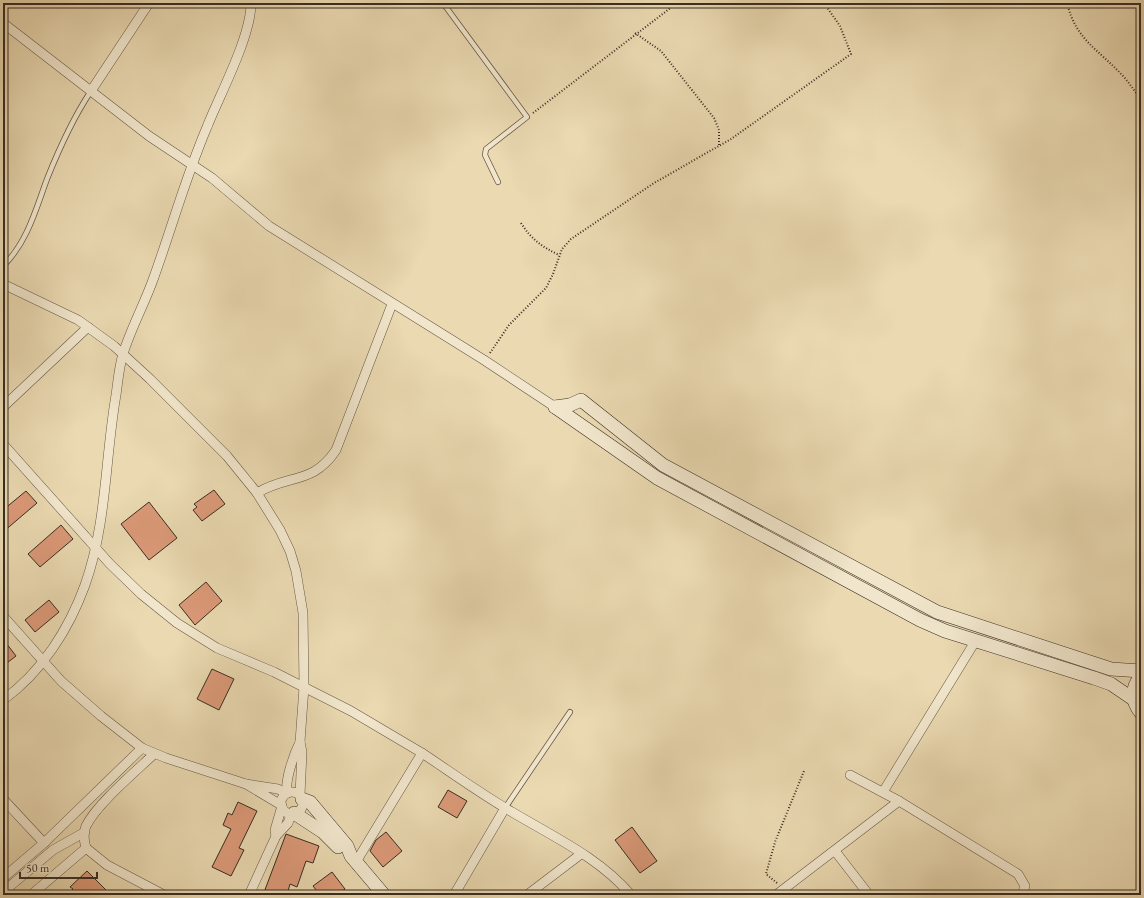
<svg xmlns="http://www.w3.org/2000/svg" width="1144" height="898" font-family="'EB Garamond',serif">
<style>
.building{fill:#dc9a79;stroke:#392d23}
.lines{fill:none;stroke-linecap:round;stroke-linejoin:round}
.lane-casing{stroke:#655846;stroke-width:6}
.street-casing{stroke:#655846;stroke-width:10}
.secondary-casing{stroke:#392d23;stroke-width:14}
.path{stroke:#392d23;stroke-width:2;stroke-dasharray:1 2;stroke-linecap:butt}
.lane{stroke:#f1e6cc;stroke-width:4.5}
.street{stroke:#f1e6cc;stroke-width:9}
.secondary{stroke:#f1e6cc;stroke-width:13}
</style>
<rect width="100%" height="100%" fill="#ead9b1"/>
<filter id="stains"><feTurbulence type="fractalNoise" baseFrequency=".005" numOctaves="4"/><feColorMatrix values="0 0 0 0 .2 0 0 0 0 .09 0 0 0 0 .02 0 0 0 .5 -.17"/></filter>
<radialGradient id="worn" r=".72"><stop offset=".6" stop-color="#630" stop-opacity="0"/><stop offset="1" stop-color="#630" stop-opacity=".3"/></radialGradient>
<!-- building -->
<g class="building">
<polygon points="214,490 225,504 202,521 193,510 197,507 194,504"/>
<polygon points="26,491 37,503 3,532 3,510"/>
<polygon points="149,502 177,538 149,560 121,524"/>
<polygon points="61,525 73,539 40,567 28,554"/>
<polygon points="206,582 222,601 195,625 179,605"/>
<polygon points="49,600 59,612 35,632 25,620"/>
<polygon points="3,639 16,656 3,666"/>
<polygon points="212,669 234,679 219,710 197,699"/>
<polygon points="448,790 467,801 457,818 438,807"/>
<polygon points="238,802 257,811 239,848 244,850 231,876 212,867 231,829 223,825 228,813 232,815"/>
<polygon points="632,827 657,861 640,873 615,840"/>
<polygon points="386,832 402,851 383,867 370,851 376,840"/>
<polygon points="286,834 319,846 313,863 306,861 297,887 290,884 287,895 263,895"/>
<polygon points="87,871 111,895 67,895 73,889 70,887"/>
<polygon points="332,872 345,889 336,895 320,895 313,886"/>
</g>
<g class="lines">
<defs>
<g id="lane">
<polyline points="443,3 527,117 486,149 485,155 498,182"/>
<path d="M3 266C27 243 36 209 47 179 59 149 73 118 91 91"/>
<polyline points="505,808 570,712"/>
</g>
<g id="street">
<polyline points="3,23 149,136 212,178 269,226 484,360 555,407"/>
<polyline points="91,91 149,3"/>
<polyline points="3,284 78,320 114,346 150,379 227,456 257,493 280,530 290,551 296,571 303,613 304,687 300,742 302,752 300,795"/>
<polyline points="3,407 88,327"/>
<polyline points="3,444 110,564 141,594 177,623 217,648 274,672 351,711 422,753 356,862"/>
<path d="M257 493C288 474 313 485 336 450L392 304"/>
<polyline points="3,616 61,681 101,716 142,748 166,758 246,784 278,789 286,793"/>
<path d="M3 700C42 672 69 629 85 585 107 523 105 458 116 395 118 381 119 367 123 354 131 328 145 303 154 277 172 227 186 176 207 127 220 94 251 37 251 3"/>
<path d="M422 753C452 773 481 794 512 812 552 836 600 858 631 895"/>
<path d="M154 754C135 772 97 804 86 826 83 833 84 841 86 848L107 865 164 895"/>
<polyline points="850,775 899,801 1018,874 1025,886 1022,895"/>
<polyline points="246,784 281,805"/>
<polyline points="883,792 976,640"/>
<circle cx="292" cy="803" r="11"/>
<path d="M287 793C285 779 294 754 300 742"/>
<polyline points="3,799 44,843"/>
<polyline points="276,836 275,830 282,806"/>
<polyline points="835,851 869,895"/>
<polyline points="3,878 44,843 142,748"/>
<polyline points="3,892 53,850 85,832"/>
<polyline points="31,895 86,848"/>
<polyline points="249,895 276,836 288,823 292,813"/>
<polyline points="454,895 505,808"/>
<polyline points="527,895 581,854"/>
<polyline points="776,895 899,801"/>
</g>
<g id="secondary">
<polyline points="555,407 570,405 581,400 663,465 937,612 1111,669 1141,671"/>
<polyline points="555,407 657,478 920,620 945,631 1094,678 1111,684 1133,699"/>
<path d="M1141 676C1131 688 1131 701 1141 713"/>
<polyline points="302,799 310,802 347,846 351,856 384,895"/>
<polyline points="294,813 323,832 338,847"/>
</g>
</defs>
<!-- lane casing -->
<use href="#lane" class="lane-casing"/>
<!-- street casing -->
<use href="#street" class="street-casing"/>
<!-- secondary casing -->
<use href="#secondary" class="secondary-casing"/>
<!-- path -->
<g class="path">
<path d="M1067 3C1076 40 1098 49 1122 75 1129 82 1134 91 1141 99"/>
<polyline points="635,33 661,51 714,118 719,130 719,147"/>
<polyline points="533,113 677,3"/>
<path d="M521 223C531 239 542 247 559 255"/>
<polyline points="490,353 509,325 546,288 553,274 562,249 571,239 654,183 731,139 851,54 840,26 824,3"/>
<polyline points="777,883 766,874 775,842 804,771"/>
</g>
<!-- lane -->
<use href="#lane" class="lane"/>
<!-- street -->
<use href="#street" class="street"/>
<!-- secondary -->
<use href="#secondary" class="secondary"/>
</g>
<!-- margin -->
<rect width="1144" height="898" fill="none" stroke="#ead9b1" stroke-width="16"/>
<rect x="4" y="4" width="1136" height="890" fill="none" stroke="#392d23" stroke-width="2"/>
<rect x="8" y="8" width="1128" height="882" fill="none" stroke="#392d23"/>
<!-- scale -->
<path d="M20 872v6h77v-6" fill="none" stroke="#392d23" stroke-width="2"/>
<text x="26" y="872" font-size="12" fill="#392d23" stroke="#f1e6cc" stroke-width="3" paint-order="stroke">50 m</text>
<rect width="100%" height="100%" filter="url(#stains)"/>
<rect width="100%" height="100%" fill="url(#worn)"/>
</svg>
